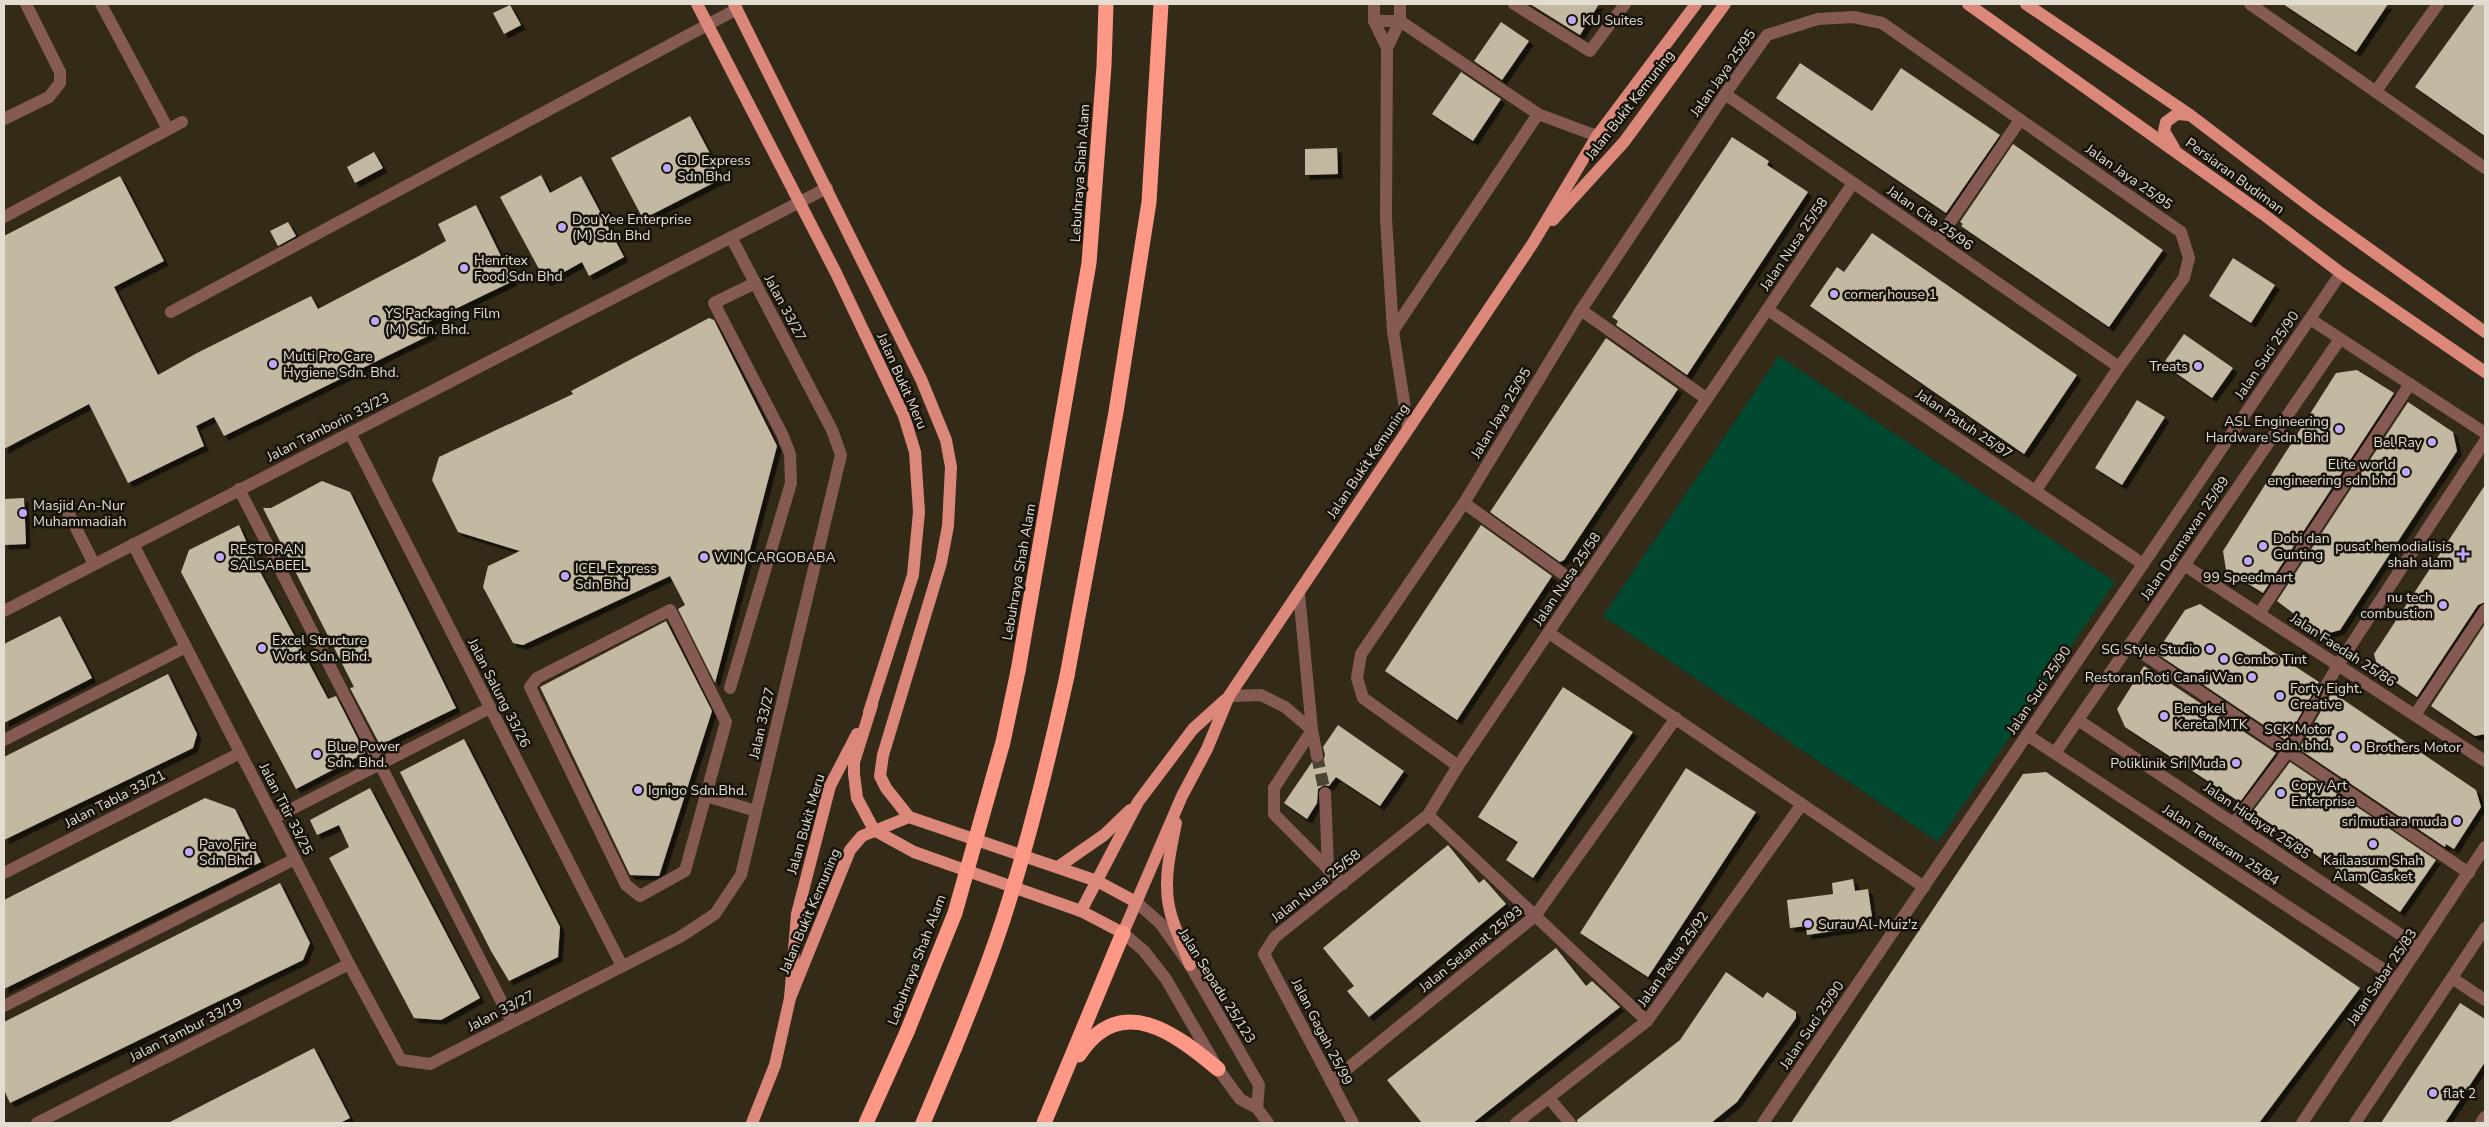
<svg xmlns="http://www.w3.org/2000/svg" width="2489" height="1127" font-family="'Nunito Sans',sans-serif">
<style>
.green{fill:#004830}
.building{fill:#c3b8a2;filter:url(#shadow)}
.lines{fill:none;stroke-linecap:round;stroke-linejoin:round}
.minor-tunnel{stroke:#4d4534;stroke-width:12;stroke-dasharray:12 6;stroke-linecap:butt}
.minor{stroke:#845a53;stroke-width:12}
.major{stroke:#db8779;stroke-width:12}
.highway{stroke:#fd9887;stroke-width:15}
.highway-bridge{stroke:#fd9887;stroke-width:15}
.poi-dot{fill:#bea9f4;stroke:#17130b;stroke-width:2}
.labels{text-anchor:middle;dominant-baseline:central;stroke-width:5;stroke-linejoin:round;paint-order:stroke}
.poi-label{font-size:14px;fill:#e2dcd1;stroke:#17130b;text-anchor:start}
.street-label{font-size:14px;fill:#e2dcd1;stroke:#17130b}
</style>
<defs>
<filter id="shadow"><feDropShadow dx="4.5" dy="4.5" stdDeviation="0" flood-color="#0009"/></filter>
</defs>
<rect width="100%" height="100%" fill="#332a18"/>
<!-- green -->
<polygon class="green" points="1779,356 2115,582 1938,842 1603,616"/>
<!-- building -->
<g class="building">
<polygon points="1530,4 1599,4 1580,35"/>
<polygon points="2283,4 2388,4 2356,52"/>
<polygon points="2475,4 2485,4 2485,136 2415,87"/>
<polygon points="510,5 521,25 504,34 493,13"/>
<polygon points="1501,22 1529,41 1502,80 1474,61"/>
<polygon points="1800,63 1872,111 1901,68 2000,135 1946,213 1776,98"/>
<polygon points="1461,72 1501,99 1473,141 1432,114"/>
<polygon points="690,116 723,178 643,219 611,158"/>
<polygon points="1732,137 1769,161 1767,165 1808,192 1687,375 1616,325 1618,321 1612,317"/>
<polygon points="2013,144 2163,250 2109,327 1961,226 1963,224 1960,222"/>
<polygon points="1337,148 1338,174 1305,175 1305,149"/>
<polygon points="374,152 383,168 355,183 347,167"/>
<polygon points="541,175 550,193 581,176 624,257 589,276 582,262 546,282 500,197"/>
<polygon points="120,176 164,261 114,287 158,375 197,353 311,296 318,309 417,257 446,241 438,224 476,205 513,281 426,323 432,334 224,436 214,417 196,426 204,446 128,483 89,404 4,449 4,236"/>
<polygon points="288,222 296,236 278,246 270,231"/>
<polygon points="1872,233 2077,375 2024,454 1810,306 1837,267 1844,272"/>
<polygon points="2233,258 2275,285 2251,323 2209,296"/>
<polygon points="709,318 714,320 777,446 715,683 678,609 685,605 670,576 523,645 513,643 483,587 488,566 520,551 458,532 432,480 439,457 573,394 571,391"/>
<polygon points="2184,334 2233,368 2212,398 2163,364"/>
<polygon points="1606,338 1678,389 1564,560 1560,562 1490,512"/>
<polygon points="2357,370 2394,393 2263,593 2226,570 2223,551 2336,373"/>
<polygon points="2137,400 2165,417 2122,485 2095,468"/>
<polygon points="2408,402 2453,432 2457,451 2340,630 2322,635 2277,601"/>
<polygon points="322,481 350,492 456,708 380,745 350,688 354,687 263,508 271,508"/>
<polygon points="2485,485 2485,602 2478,605 2417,697 2378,670 2374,654"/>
<polygon points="24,498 26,544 4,545 4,499"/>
<polygon points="239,525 257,566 328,699 336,696 365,753 296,789 181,572 189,550"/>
<polygon points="1481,525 1552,576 1457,720 1385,671"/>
<polygon points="2200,604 2319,682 2286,740 2156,653 2185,610"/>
<polygon points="60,616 92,678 4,723 4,644"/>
<polygon points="666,621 712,711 659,876 630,875 540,687"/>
<polygon points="2485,624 2485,734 2475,736 2431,706"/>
<polygon points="2144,666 2276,753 2240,802 2125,727 2117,709"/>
<polygon points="168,674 197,734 193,748 4,840 4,757"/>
<polygon points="1563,687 1633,732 1533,878 1506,860 1518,842 1478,817"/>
<polygon points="2332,692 2476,790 2481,807 2454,849 2446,844 2445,847 2299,749"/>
<polygon points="1338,725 1404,771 1380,806 1336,777 1329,786 1324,785 1318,789 1317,803 1307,819 1284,803 1312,762 1318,764 1323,762 1325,755 1323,747"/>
<polygon points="464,739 560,927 558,957 509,981 491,951 400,772"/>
<polygon points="2290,762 2436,860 2400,912 2256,814 2253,811"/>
<polygon points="1686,768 1756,812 1648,977 1580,933"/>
<polygon points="2046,772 2360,988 2259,1123 1791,1123 2023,774"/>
<polygon points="370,788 480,998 441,1020 414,1018 329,858 349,847 339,825 317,835 310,820"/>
<polygon points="205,798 235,809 261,862 4,989 4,900"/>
<polygon points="1448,845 1479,883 1484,879 1506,904 1369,1017 1347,991 1354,986 1323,948"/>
<polygon points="1853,879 1855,891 1868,889 1872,917 1859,919 1860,927 1807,935 1806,926 1790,928 1787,900 1833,894 1832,883"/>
<polygon points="280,883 310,943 303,960 10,1103 4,1090 4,1022"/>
<polygon points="1556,948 1586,986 1592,981 1620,1007 1473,1123 1422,1123 1387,1080"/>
<polygon points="1726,972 1763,998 1767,992 1796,1012 1796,1018 1737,1102 1711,1123 1578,1123 1577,1120 1680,1040"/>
<polygon points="2460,1003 2485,1019 2485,1062 2445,1123 2381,1123"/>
<polygon points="314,1048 350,1118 340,1123 168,1123"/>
</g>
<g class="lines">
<!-- minor-tunnel -->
<polyline class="minor-tunnel" points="1317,756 1325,793"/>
<!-- minor -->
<g class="minor">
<polyline points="101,4 168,129"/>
<polyline points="1374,4 1374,21 1387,48 1386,218 1393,331 1408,428"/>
<polyline points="1514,4 1590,51 1625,4"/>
<polyline points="2250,4 2485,168"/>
<polyline points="1374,21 1400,21 1538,114"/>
<polyline points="1387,48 1400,21 1400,4"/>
<polyline points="2376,91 2438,4"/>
<polyline points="1725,94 2119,367"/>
<polyline points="4,119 49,97 60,83 60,72 26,4"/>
<polyline points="4,217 182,122"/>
<polyline points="1937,241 2020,120"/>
<polyline points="1581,310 1707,399"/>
<polyline points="1768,310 2143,564"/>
<polyline points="171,312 737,9"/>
<polyline points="2310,319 2485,433"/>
<polyline points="1393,331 1538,114 1597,136"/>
<polyline points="350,433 622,966"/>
<polyline points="239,489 512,1022"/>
<polyline points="1464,503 1580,586"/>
<polyline points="64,504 94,564"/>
<polyline points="133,544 349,964 401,1060 430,1064 680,937 715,914 741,875 841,455 832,430 731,237"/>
<polyline points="2184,565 2485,761"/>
<polyline points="1299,593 1312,730 1317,756"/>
<polygon points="670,610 726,722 685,871 640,896 626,885 530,687 537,678"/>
<polyline points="4,611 827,188"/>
<polyline points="2259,614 2410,384"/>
<polyline points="1549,633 1924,887"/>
<polyline points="2130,645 2469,873"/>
<polyline points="730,688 791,483 790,454 782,434 714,303 755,283"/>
<polyline points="1229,696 1261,695 1285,707 1312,730"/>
<polyline points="2415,715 2485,610"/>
<polyline points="2078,720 2419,947"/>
<polyline points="1312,730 1274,788 1274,814 1343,884"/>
<polyline points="2027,735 2398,979"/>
<polyline points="4,740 186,647"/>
<polyline points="2055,753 2340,339"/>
<polyline points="1458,766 1363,698 1357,678 1361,654 1464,503 1581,310 1725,94 1767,35 1818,19 1853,17 1882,23 2181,232 2189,258 2184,278 2119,367 2036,490"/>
<polyline points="1325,793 1328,869"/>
<polyline points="706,796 756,811"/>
<polyline points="1428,815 1647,1021"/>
<polyline points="274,818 490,708"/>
<polyline points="2234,823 2289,750 2338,665 2485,441"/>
<polyline points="4,873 240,753"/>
<polyline points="1136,902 1160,923 1190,965 1259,1085 1257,1108"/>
<polyline points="1123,933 1144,951 1166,979 1218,1069 1240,1099 1257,1108 1268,1123"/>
<polyline points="2452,978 2485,1000"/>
<polyline points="4,1006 295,859"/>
<polyline points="1331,1082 1535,916 1676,718"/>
<polyline points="1549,1098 1570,1123"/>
<polyline points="37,1123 349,964"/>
<polyline points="1353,1123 1264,954 1275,937 1428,815 1458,766 1853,183"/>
<polyline points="1516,1123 1647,1021 1802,804"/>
<polyline points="1763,1123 2341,273"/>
<polyline points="2302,1123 2485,847"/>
<polyline points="2355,1123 2485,928"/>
<polyline points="2481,1123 2485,1117"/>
</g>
<!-- major -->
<g class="major">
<polyline points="697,4 836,273 904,416 915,452 919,512 913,575 869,712"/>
<polyline points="734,4 921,379 946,440 951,467 948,526 941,563 883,755 880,776 886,788 909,817"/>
<polyline points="1968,4 2263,214 2341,273 2485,372"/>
<polyline points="2026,4 2190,115 2315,210 2485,332"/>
<polyline points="2174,148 2164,131 2166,122 2177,114 2189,115"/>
<polyline points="1553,220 1624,142 1725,4"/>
<polyline points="872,705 854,762 854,774 857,798 874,830 914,852 1081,911 1123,933 1182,796 1207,749 1229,696 1533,243 1597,136 1696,4"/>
<path d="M1176 823C1170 853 1162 884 1171 915 1176 932 1184 948 1190 965"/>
<polyline points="1058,867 1104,835 1130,810"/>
<polyline points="1081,911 1138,802 1193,729 1225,700"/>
<polyline points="790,998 797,914 830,786 857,734"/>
<polyline points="752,1123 775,1065 790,998 850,850 862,836 909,817 1097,881 1136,902"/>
</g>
<!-- highway -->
<g class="highway">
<polyline points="1018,671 1089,263 1104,66 1106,4"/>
<polyline points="1067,676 1116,412 1149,202 1161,4"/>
<path d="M1079 1055C1121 991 1176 1034 1218 1069"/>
<polyline points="866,1123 907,1032"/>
<polyline points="923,1123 955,1047"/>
<polyline points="1044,1123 1123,933"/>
</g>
<!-- highway-bridge -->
<g class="highway-bridge">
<polyline points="907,1032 955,913 1003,742 1018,671"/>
<path d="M955 1047C974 1000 993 953 1008 904 1032 829 1050 753 1067 676"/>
</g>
</g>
<!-- markers -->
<g class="poi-dot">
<circle cx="1572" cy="20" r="5"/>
<circle cx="667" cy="168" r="5"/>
<circle cx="562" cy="227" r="5"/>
<circle cx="464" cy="268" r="5"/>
<circle cx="1834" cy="294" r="5"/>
<circle cx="375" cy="321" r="5"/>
<circle cx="273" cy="364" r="5"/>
<circle cx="2198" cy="366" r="5"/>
<circle cx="2339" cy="429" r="5"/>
<circle cx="2432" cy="442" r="5"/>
<circle cx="2406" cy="472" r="5"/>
<circle cx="23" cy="513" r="5"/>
<circle cx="2263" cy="546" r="5"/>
<path d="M2460.5 546.5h5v5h5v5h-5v5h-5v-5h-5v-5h5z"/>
<circle cx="220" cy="557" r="5"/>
<circle cx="704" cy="557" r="5"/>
<circle cx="2248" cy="561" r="5"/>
<circle cx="565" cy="576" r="5"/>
<circle cx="2443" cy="605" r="5"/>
<circle cx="262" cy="648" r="5"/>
<circle cx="2210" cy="649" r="5"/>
<circle cx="2224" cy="659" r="5"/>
<circle cx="2252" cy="677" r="5"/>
<circle cx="2280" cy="696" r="5"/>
<circle cx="2164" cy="716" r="5"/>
<circle cx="2342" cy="737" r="5"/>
<circle cx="2356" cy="747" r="5"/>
<circle cx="317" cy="754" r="5"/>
<circle cx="2236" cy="763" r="5"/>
<circle cx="638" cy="790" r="5"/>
<circle cx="2281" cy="793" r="5"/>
<circle cx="2457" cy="821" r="5"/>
<circle cx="2373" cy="844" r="5"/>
<circle cx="189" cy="852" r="5"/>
<circle cx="1808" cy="924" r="5"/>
<circle cx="2433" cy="1093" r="5"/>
</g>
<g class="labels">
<!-- poi labels -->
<g class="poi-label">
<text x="1582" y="20">KU Suites</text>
<text x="677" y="160">GD Express<tspan x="677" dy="16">Sdn Bhd</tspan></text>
<text x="572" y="219">Dou Yee Enterprise<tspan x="572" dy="16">(M) Sdn Bhd</tspan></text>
<text x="474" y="260">Henritex<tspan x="474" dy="16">Food Sdn Bhd</tspan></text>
<text x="1844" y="294">corner house 1</text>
<text x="385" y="313">YS Packaging Film<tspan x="385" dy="16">(M) Sdn. Bhd.</tspan></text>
<text x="283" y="356">Multi Pro Care<tspan x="283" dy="16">Hygiene Sdn. Bhd.</tspan></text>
<text x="2188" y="366" text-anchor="end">Treats</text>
<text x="2329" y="421" text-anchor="end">ASL Engineering<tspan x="2329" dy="16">Hardware Sdn. Bhd</tspan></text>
<text x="2422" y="442" text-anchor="end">Bel Ray</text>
<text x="2396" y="464" text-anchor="end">Elite world<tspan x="2396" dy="16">engineering sdn bhd</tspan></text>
<text x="33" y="505">Masjid An-Nur<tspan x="33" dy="16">Muhammadiah</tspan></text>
<text x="2273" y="538">Dobi dan<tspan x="2273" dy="16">Gunting</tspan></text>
<text x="2452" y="546" text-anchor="end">pusat hemodialisis<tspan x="2452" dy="16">shah alam</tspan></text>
<text x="230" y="549">RESTORAN<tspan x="230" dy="16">SALSABEEL</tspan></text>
<text x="714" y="557">WIN CARGOBABA</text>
<text x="575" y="568">ICEL Express<tspan x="575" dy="16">Sdn Bhd</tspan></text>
<text x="2248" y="577" text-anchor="middle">99 Speedmart</text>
<text x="2433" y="597" text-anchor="end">nu tech<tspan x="2433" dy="16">combustion</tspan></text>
<text x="272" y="640">Excel Structure<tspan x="272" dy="16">Work Sdn. Bhd.</tspan></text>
<text x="2200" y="649" text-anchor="end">SG Style Studio</text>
<text x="2234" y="659">Combo Tint</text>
<text x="2242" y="677" text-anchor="end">Restoran Roti Canai Wan</text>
<text x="2290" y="688">Forty Eight.<tspan x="2290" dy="16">Creative</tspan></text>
<text x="2174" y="708">Bengkel<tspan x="2174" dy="16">Kereta MTK</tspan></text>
<text x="2332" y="729" text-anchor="end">SCK Motor<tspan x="2332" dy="16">sdn. bhd.</tspan></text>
<text x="327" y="746">Blue Power<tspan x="327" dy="16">Sdn. Bhd.</tspan></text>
<text x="2366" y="747">Brothers Motor</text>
<text x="2226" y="763" text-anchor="end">Poliklinik Sri Muda</text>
<text x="2291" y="785">Copy Art<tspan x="2291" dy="16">Enterprise</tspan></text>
<text x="648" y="790">Ignigo Sdn.Bhd.</text>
<text x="2447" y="821" text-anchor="end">sri mutiara muda</text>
<text x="199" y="844">Pavo Fire<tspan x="199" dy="16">Sdn Bhd</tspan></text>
<text x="2373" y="860" text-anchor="middle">Kailaasum Shah<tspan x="2373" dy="16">Alam Casket</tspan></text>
<text x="1818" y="924">Surau Al-Muiz'z</text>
<text x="2443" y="1093">flat 2</text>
</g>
<!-- street labels -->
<g class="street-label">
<text transform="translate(1723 73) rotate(-55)">Jalan Jaya 25/95</text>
<text transform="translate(1630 105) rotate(-52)">Jalan Bukit Kemuning</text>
<text transform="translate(1080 173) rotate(-86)">Lebuhraya Shah Alam</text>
<text transform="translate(2235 176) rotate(36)">Persiaran Budiman</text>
<text transform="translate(2129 177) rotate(35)">Jalan Jaya 25/95</text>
<text transform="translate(1930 218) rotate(35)">Jalan Cita 25/96</text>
<text transform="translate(1794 244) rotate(-56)">Jalan Nusa 25/58</text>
<text transform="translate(785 308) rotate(62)">Jalan 33/27</text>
<text transform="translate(2267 355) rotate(-56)">Jalan Suci 25/90</text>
<text transform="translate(902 381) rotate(66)">Jalan Bukit Meru</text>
<text transform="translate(1501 413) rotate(-59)">Jalan Jaya 25/95</text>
<text transform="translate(1964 424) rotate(34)">Jalan Patuh 25/97</text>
<text transform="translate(328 427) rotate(-27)">Jalan Tamborin 33/23</text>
<text transform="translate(1368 461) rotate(-56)">Jalan Bukit Kemuning</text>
<text transform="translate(2185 538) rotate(-56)">Jalan Dermawan 25/89</text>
<text transform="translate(1019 572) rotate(-80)">Lebuhraya Shah Alam</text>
<text transform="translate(1567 579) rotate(-56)">Jalan Nusa 25/58</text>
<text transform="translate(2343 650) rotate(33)">Jalan Faedah 25/86</text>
<text transform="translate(2039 690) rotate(-56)">Jalan Suci 25/90</text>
<text transform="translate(499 693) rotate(63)">Jalan Salung 33/26</text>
<text transform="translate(762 723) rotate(-77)">Jalan 33/27</text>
<text transform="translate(115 799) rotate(-27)">Jalan Tabla 33/21</text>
<text transform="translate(286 809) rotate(63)">Jalan Titir 33/25</text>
<text transform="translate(2257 821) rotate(34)">Jalan Hidayat 25/85</text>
<text transform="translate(806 824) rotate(-74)">Jalan Bukit Meru</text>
<text transform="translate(2221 845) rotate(33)">Jalan Tenteram 25/84</text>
<text transform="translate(1316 886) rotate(-38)">Jalan Nusa 25/58</text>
<text transform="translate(810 911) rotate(-67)">Jalan Bukit Kemuning</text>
<text transform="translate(1471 949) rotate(-39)">Jalan Selamat 25/93</text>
<text transform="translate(1673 959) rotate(-55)">Jalan Petua 25/92</text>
<text transform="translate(917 960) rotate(-69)">Lebuhraya Shah Alam</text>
<text transform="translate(2382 977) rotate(-56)">Jalan Sabar 25/83</text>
<text transform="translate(1217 986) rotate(58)">Jalan Sepadu 25/123</text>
<text transform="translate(501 1011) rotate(-27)">Jalan 33/27</text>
<text transform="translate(1812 1025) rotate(-56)">Jalan Suci 25/90</text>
<text transform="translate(186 1030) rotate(-27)">Jalan Tambur 33/19</text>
<text transform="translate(1322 1032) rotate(63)">Jalan Gagah 25/99</text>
</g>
</g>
<!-- border -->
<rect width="2489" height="1127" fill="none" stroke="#e2dcd1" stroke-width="10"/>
</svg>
